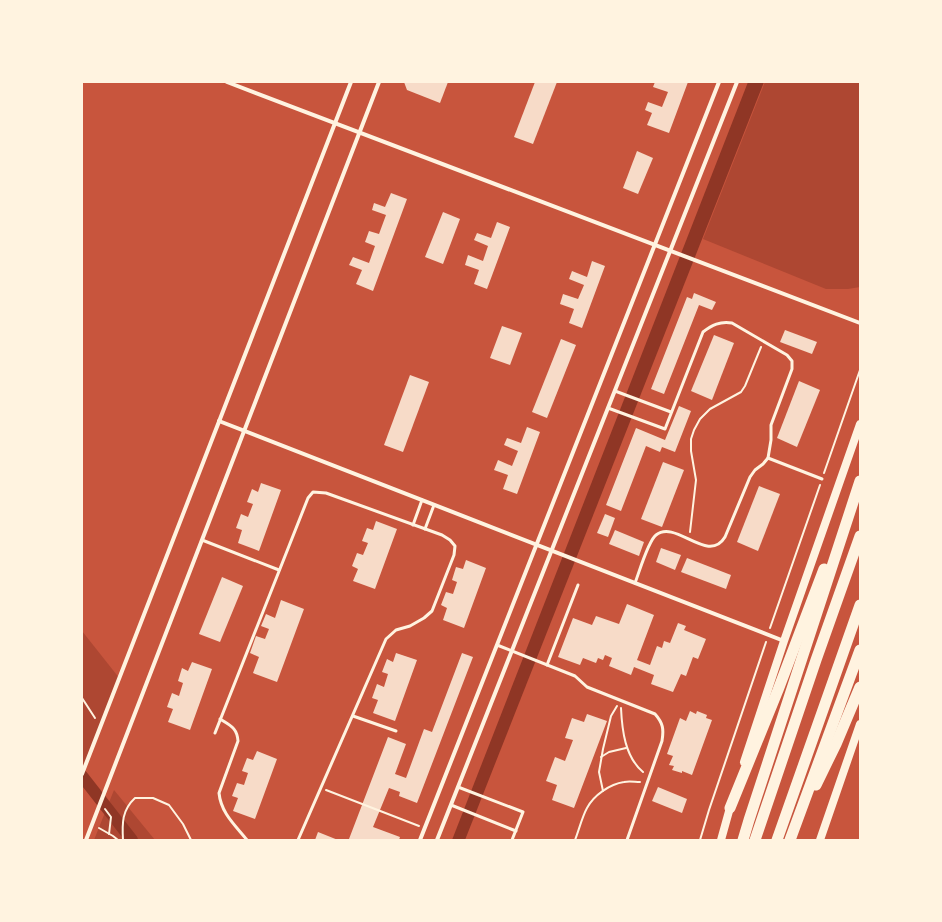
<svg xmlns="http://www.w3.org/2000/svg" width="942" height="922" font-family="'Roboto Condensed',sans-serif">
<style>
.green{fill:#ae4732}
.water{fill:#8f3625}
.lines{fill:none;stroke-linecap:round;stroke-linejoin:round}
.canal{stroke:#8f3625;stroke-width:12}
.building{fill:#f7dbc8}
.path{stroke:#fff3e0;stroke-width:2}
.service{stroke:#fff3e0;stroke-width:3}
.minor{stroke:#fff3e0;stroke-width:4}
.secondary{stroke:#fff3e0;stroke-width:8}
.trunk{stroke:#fff3e0;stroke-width:11}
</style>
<rect width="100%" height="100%" fill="#c8553d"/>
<!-- green -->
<g class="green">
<polygon points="765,82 860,82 860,287 848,289 826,289 703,239"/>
<polygon points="82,631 120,679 82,776"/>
<polygon points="114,790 155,840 94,840"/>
</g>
<!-- water -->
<polygon class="water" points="748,82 764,82 465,840 452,840"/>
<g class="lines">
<!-- canal -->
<polyline class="canal" points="82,776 132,840"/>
</g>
<!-- building -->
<g class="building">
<polygon points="404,82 448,82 440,103 407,90"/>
<polygon points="535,82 557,82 533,144 514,137"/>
<polygon points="655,82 688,82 669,133 647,125 652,113 645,110 648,102 662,107 668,92 653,87"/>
<polygon points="637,151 653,158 638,194 623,188"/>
<polygon points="391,193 407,199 373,291 356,284 362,270 349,265 353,257 369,263 375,246 365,242 369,231 379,234 386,215 372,210 374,203 385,207"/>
<polygon points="443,212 460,219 443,264 425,257"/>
<polygon points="497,222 510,227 487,289 474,284 479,270 465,265 468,255 483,261 488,246 474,240 477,233 491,238"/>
<polygon points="592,261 605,266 582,328 569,323 574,309 560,304 563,294 578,299 584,285 569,279 572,271 587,277"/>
<polygon points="694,293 716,302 712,310 699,305 664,394 651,389 687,297 692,299"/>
<polygon points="502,326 522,333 510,365 490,358"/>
<polygon points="785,330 817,342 812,354 780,342"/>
<polygon points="714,335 734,343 712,400 691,391"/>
<polygon points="561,339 576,345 547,418 532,412"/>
<polygon points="410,375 429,382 403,452 384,445"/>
<polygon points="799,381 820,390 797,447 777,438"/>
<polygon points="679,406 691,411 675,452 662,447 660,452 646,446 621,511 606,505 636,428 665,440"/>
<polygon points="527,427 540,432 517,494 503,489 508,475 494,470 498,460 512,466 518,451 504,445 507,438 521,443"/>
<polygon points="663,462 684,470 662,527 641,519"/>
<polygon points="261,483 281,490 259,551 238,543 242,530 236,528 241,514 248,517 253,504 247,502 252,489 258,492"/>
<polygon points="759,486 780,494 758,551 737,542"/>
<polygon points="605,514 615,518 608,537 597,533"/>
<polygon points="376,521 397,529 375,589 353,581 358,569 352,566 357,553 363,555 368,543 362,541 367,528 373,530"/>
<polygon points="615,530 644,542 639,556 609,544"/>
<polygon points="661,548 681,555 675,570 656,562"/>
<polygon points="687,558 731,575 726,589 681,572"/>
<polygon points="466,560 486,568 464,628 443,620 447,608 441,605 446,592 453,594 457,582 452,580 456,567 463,569"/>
<polygon points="222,577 243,586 220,642 199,634"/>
<polygon points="281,600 304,609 277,682 253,673 259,657 250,653 256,636 265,639 269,629 261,626 266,614 275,618"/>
<polygon points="627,604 654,615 637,660 650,665 657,646 662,648 664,641 670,643 678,623 686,626 684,630 706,639 698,659 693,657 686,676 681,674 673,692 651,684 654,675 634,667 631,675 609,666 612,658 605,655 603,660 598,658 596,663 583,658 580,665 558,657 573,618 592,625 596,616 619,624"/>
<polygon points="396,653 417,660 395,721 373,713 378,700 372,698 377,684 384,687 388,674 382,672 387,659 393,662"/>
<polygon points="462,653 473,657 417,803 399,796 400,792 389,788 373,827 400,837 399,840 349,839 388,737 406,744 395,774 406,778 424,729 432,732"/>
<polygon points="192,662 212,669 190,730 168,722 173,709 167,707 172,693 179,696 183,683 178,681 182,668 188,671"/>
<polygon points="690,711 696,714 697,711 707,715 706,718 712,720 692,775 682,771 682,773 672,770 674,766 669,765 673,756 667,754 680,718 686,721"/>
<polygon points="587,714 607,721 574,808 552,800 557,785 546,781 555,757 565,761 573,740 565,738 572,718 584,722"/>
<polygon points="257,751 277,759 255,819 233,811 238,798 232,796 237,783 244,785 248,773 242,771 247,758 253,760"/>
<polygon points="658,787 687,799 682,813 652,801"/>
<polygon points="318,832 338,840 315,840"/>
</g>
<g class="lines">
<!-- path -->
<g class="path">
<polyline points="824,473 860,370"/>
<polyline points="690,532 696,480 691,451 691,439 694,430 700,419 710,409 741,392 745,386 761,347"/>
<polyline points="770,628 820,485"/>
<polyline points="82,698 95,718"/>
<path d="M621 708C622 730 625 757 643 772"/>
<polyline points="601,757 609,752 626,748"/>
<polyline points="326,790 419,826"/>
<polyline points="603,791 599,772 603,749 611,716 617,706"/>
<polyline points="105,809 111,817 109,834"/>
<polyline points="99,828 113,836 118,840"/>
<path d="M123 840C122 823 122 810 135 798H153L169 805 183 824 191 840"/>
<path d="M575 840C579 830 582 817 587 808 594 795 610 784 624 782 629 781 635 782 640 782"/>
<polyline points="700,840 709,810 766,642"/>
</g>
<!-- service -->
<g class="service">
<polyline points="615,391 671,412"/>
<path d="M608 408 665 429 703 332C712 325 720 321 732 323L787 355 792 361V369L771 425V440L768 458 763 464 755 470 750 477 725 537C708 565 676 519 656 535 648 541 639 573 635 583"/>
<polyline points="768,458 822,479"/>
<polyline points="413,525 422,500"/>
<polyline points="425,529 434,505"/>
<polyline points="202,540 279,570"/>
<path d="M497 645 575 676 587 687 655 714C663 723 664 729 662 741L627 840"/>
<polyline points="547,665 578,585"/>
<polyline points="353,716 396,731"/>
<path d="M220 719C231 726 237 728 238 741L219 793C221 813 235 825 247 840"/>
<polyline points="215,733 308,498 313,492 326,493 442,535 450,540 455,546 454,555 432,611 424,618 410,626 396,630 386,639 298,840"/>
<polyline points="458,787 523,812 512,840"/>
<polyline points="451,805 516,831"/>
</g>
<!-- minor -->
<g class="minor">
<polyline points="227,82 860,323"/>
<polyline points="219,421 784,641"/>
<polyline points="82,774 351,82"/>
<polyline points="86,840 379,82"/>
<polyline points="420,840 719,82"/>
<polyline points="437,840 737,82"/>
</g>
<!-- secondary -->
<g class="secondary">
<polyline points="744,762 784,641 860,424"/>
<polyline points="721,840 731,804"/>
<polyline points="820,840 860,724"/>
</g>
<!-- trunk -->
<g class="trunk">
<polyline points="816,785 836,744 860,687"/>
<polyline points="730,808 778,690 824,569"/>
<polyline points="743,840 749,820 860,481"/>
<polyline points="755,840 816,660 860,536"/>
<polyline points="777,840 860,605"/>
<polyline points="790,840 860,650"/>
</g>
</g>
<!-- border -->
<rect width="942" height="922" fill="none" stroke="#fff3e0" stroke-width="166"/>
</svg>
